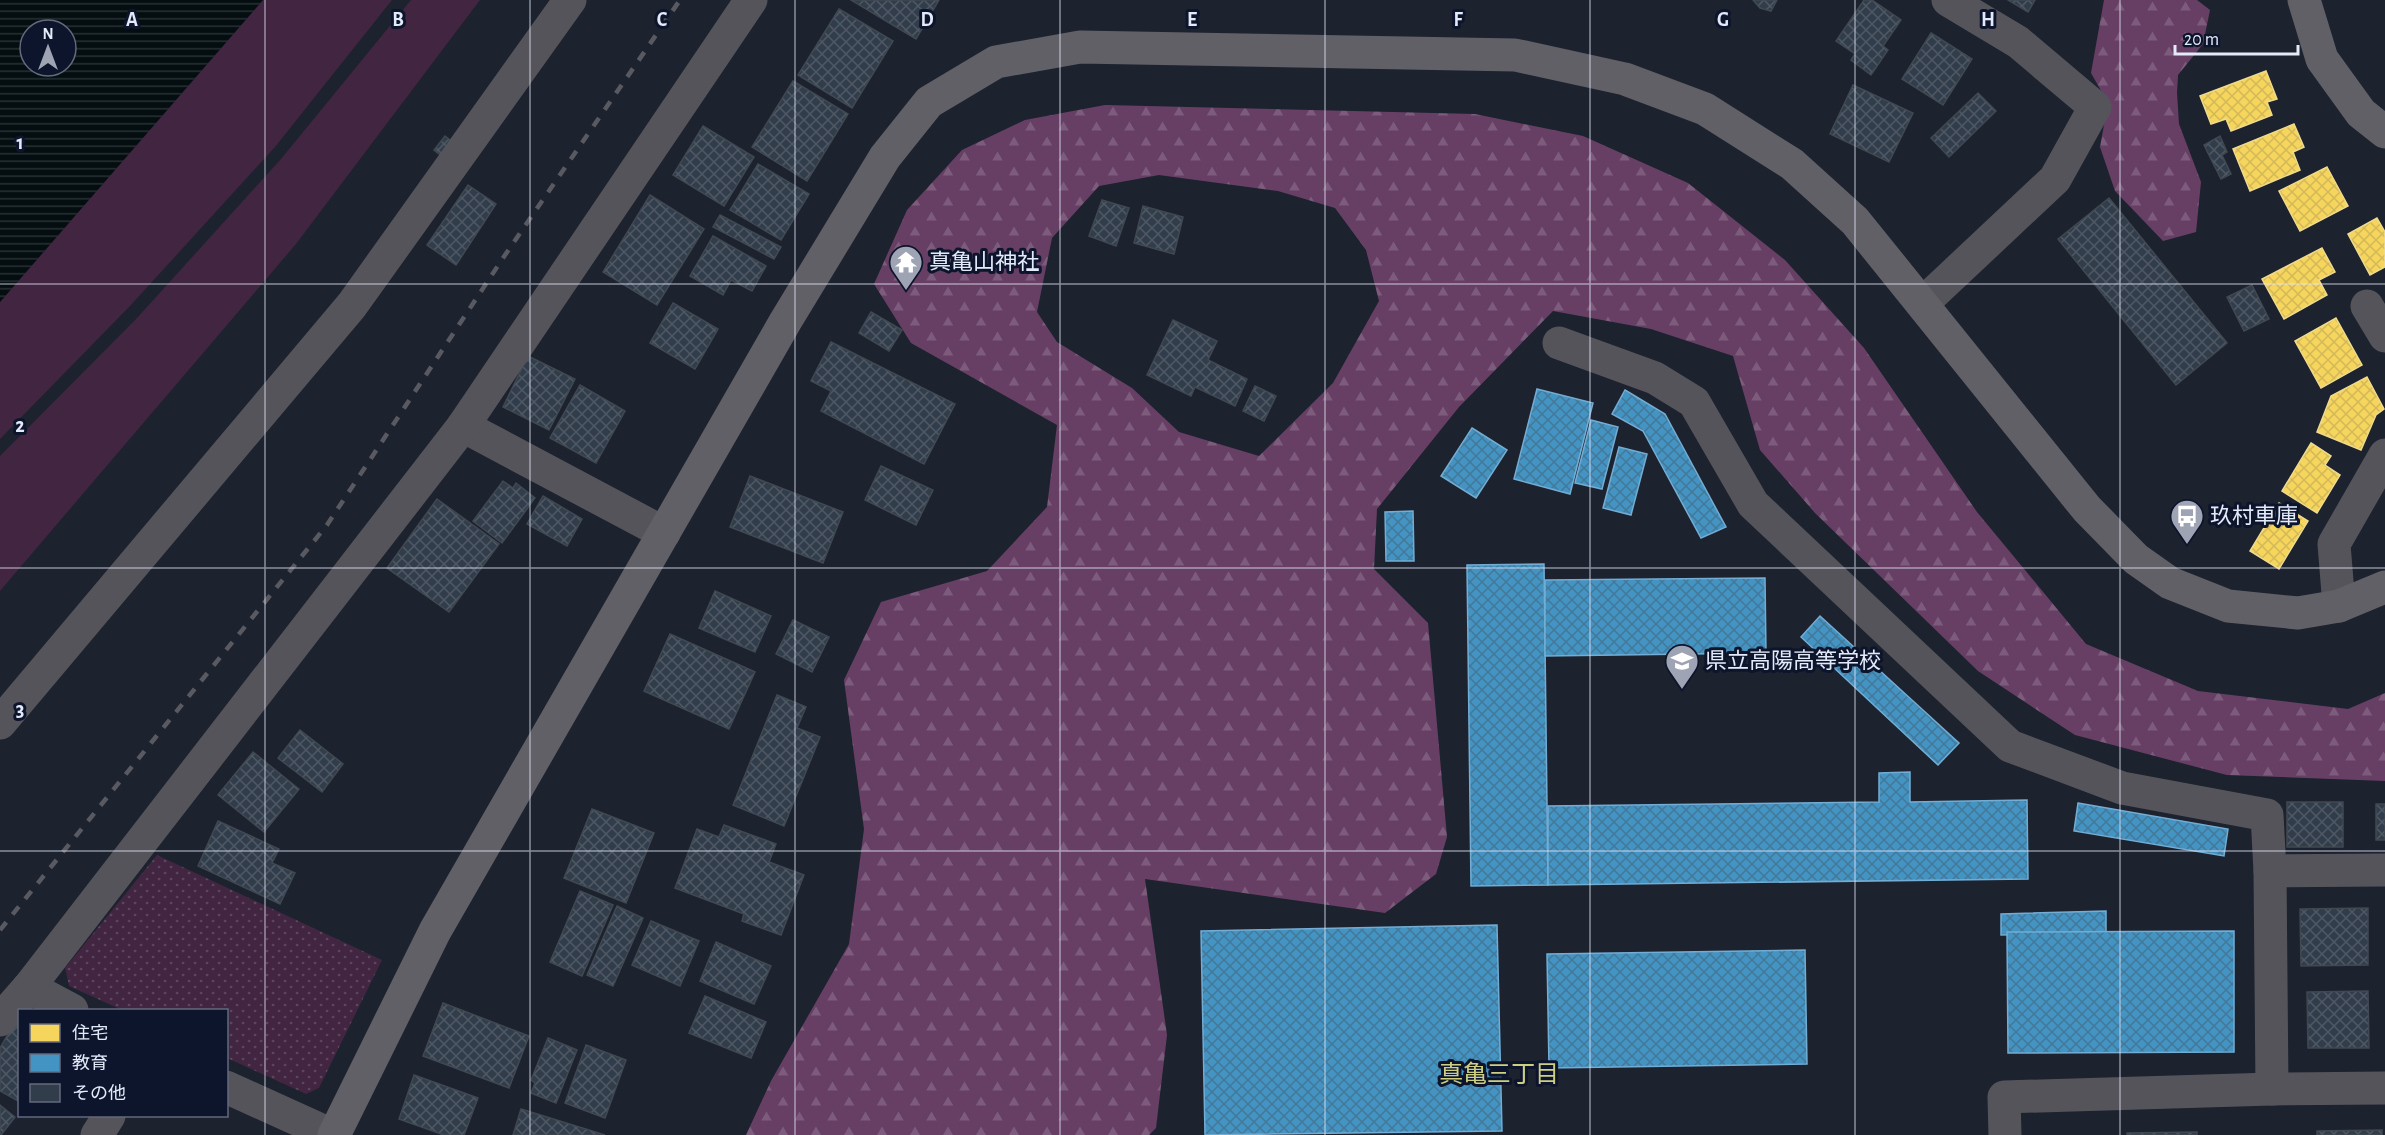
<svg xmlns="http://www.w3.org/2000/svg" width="2385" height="1135" font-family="'Alegreya Sans','Noto Sans JP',sans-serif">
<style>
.grass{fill:#412541}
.forest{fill:url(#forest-firs);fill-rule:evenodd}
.park{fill:url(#park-dots)}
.water{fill:url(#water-rules);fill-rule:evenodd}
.homes{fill:url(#homes-cross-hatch);stroke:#f0db8b;stroke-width:1.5}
.schools{fill:url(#schools-cross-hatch);stroke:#73add4;stroke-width:1.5}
.building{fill:url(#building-cross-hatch);stroke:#404851;stroke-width:1.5}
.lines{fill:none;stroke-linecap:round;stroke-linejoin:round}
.street{stroke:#55545a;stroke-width:33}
.secondary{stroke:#616067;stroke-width:33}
.rail{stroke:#595a61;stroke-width:4.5;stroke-dasharray:10 10;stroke-linecap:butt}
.grid{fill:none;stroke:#e3eafa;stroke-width:1.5;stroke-opacity:0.55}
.labels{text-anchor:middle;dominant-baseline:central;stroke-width:6;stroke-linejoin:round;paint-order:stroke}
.poi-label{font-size:22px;fill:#e3eafa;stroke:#0d152c;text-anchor:start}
.neighbourhood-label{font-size:24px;fill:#cccf82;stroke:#0d152c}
.grid-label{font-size:20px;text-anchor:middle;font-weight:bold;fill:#e3eafa;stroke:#0d152c;stroke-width:6;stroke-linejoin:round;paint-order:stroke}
</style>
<defs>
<pattern id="forest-firs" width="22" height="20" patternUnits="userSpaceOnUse" patternTransform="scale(1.5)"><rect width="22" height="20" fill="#673f65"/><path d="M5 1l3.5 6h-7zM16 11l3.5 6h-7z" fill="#7d5b7c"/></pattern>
<pattern id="park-dots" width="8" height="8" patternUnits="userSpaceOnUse" patternTransform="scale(1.5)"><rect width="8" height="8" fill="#412541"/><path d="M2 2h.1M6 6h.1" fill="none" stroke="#5c455d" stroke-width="1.8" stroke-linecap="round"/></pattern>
<pattern id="water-rules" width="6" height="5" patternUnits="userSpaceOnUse" patternTransform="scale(1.5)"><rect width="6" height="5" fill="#040d0f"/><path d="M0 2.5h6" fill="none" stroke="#283033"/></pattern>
<pattern id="homes-cross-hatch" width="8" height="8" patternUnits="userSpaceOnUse" patternTransform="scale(1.5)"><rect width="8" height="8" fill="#f6d55c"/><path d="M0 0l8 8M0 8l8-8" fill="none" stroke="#d2b859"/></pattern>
<pattern id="schools-cross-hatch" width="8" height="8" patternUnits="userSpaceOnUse" patternTransform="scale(1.5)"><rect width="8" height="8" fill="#4393c3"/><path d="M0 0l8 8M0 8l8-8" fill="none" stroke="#437899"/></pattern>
<pattern id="building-cross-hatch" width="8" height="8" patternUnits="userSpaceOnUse" patternTransform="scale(1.5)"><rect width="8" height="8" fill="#313d4a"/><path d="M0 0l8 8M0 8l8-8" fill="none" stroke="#4f5965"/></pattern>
</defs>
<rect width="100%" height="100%" fill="#1d222f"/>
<!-- grass -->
<g class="grass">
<polygon points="263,0 392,0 275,147 130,306 0,439 0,302"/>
<polygon points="411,0 480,0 296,244 0,591 0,456 137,318 281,159"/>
</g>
<!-- forest -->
<g class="forest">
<polygon points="2104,0 2197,0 2210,10 2203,44 2178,75 2177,93 2179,124 2201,182 2196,232 2163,241 2115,191 2100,147 2108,103 2091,73"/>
<path d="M1105 105 1475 114 1583 136 1688 183 1785 260 1864 348 1977 512 2086 644 2198 691 2348 709 2385 693V781L2227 775 2075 735 1978 671 1815 513 1760 450 1733 356 1651 329 1553 311 1459 407 1377 509 1374 569 1428 623 1447 837 1436 874 1385 913 1145 879 1167 1035 1156 1128 1149 1135H746L771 1081 849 944 864 829 844 680 881 602 987 571 1047 507 1057 425 911 343 874 284 907 210 962 150 1025 120ZM1159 175 1278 191 1335 208 1366 250 1379 301 1333 383 1259 456 1179 432 1132 388 1057 342 1037 312 1052 238 1099 186Z"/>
</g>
<!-- park -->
<polygon class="park" points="157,855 382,960 319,1088 306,1094 227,1058 226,1010 122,1010 69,986 65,968"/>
<!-- water -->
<path class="water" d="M0 0H263L0 302ZM30 30H66V66H30Z"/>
<!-- homes -->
<g class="homes">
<polygon points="2266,71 2277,99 2267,102 2272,115 2231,131 2226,119 2211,124 2200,96"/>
<polygon points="2294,124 2304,147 2293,152 2300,170 2250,191 2233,149"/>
<polygon points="2327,167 2348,206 2300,231 2279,191"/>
<polygon points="2377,218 2385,232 2385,267 2370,275 2348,234"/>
<polygon points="2322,248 2335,272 2319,280 2327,295 2284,319 2262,279"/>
<polygon points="2336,318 2362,365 2321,388 2295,341"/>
<polygon points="2367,377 2384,409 2376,415 2361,450 2317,432 2331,396"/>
<polygon points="2311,443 2331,456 2325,465 2340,475 2317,513 2282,491"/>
<polygon points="2279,503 2308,521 2279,569 2250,551"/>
</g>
<!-- schools -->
<g class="schools">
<polygon points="1537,389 1593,403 1570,494 1514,479"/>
<polygon points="1625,390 1665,414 1726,527 1701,538 1643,431 1612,414"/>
<polygon points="1591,420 1618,427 1602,489 1575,483"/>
<polygon points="1472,428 1507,450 1476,498 1441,476"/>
<polygon points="1619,447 1647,454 1631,515 1603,508"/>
<polygon points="1413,511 1414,561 1386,561 1385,512"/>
<polygon points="1544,564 1548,885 1471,886 1467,565"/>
<polygon points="1765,578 1766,653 1545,656 1545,580"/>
<polygon points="1820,616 1959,743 1938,765 1801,637"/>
<polygon points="1910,772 1910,802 2027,800 2028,879 1548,885 1548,806 1879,802 1879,773"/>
<polygon points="2078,803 2228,829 2224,856 2074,831"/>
<polygon points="2106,911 2106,933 2001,935 2001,914"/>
<polygon points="1497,925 1502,1131 1205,1135 1201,931"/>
<polygon points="2234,931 2234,1052 2008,1053 2007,932"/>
<polygon points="1805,950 1807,1064 1549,1068 1547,954"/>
</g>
<!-- building -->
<g class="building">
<polygon points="851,0 939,0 916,39"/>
<polygon points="1753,0 1777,0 1771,11 1760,8"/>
<polygon points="1864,0 1872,0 1901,20 1883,46 1888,50 1871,75 1851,60 1855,54 1836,41"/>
<polygon points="2008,0 2035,0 2028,12"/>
<polygon points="839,9 893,41 852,108 798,75"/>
<polygon points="1931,33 1972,59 1943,105 1902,79"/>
<polygon points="793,81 848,114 807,181 752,147"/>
<polygon points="1853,85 1913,113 1889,162 1830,134"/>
<polygon points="1978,93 1996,111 1949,157 1931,138"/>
<polygon points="703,126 754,157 724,206 673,175"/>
<polygon points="445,136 458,146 447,160 434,150"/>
<polygon points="2220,136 2227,152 2222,155 2231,174 2221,179 2204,145"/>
<polygon points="758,164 809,194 781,240 730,210"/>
<polygon points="468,185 496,204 456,265 427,245"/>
<polygon points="650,195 704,229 657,305 603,272"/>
<polygon points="2109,198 2227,343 2176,385 2058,239"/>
<polygon points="1102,200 1129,208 1116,246 1089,236"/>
<polygon points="1143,206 1183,217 1174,254 1134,243"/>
<polygon points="720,215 781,247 774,259 713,227"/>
<polygon points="713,236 766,266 752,291 731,280 723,295 690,276"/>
<polygon points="2252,285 2269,319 2244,331 2227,297"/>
<polygon points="673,303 718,329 695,369 650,343"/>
<polygon points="871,312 902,330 889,351 859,333"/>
<polygon points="1173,320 1217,341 1208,360 1247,379 1235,406 1195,387 1191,396 1147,375"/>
<polygon points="831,342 955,404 924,464 821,411 831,391 811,381"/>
<polygon points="528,356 575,379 549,430 503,407"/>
<polygon points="580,385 625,411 596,463 550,438"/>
<polygon points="1255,386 1276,396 1264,421 1243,411"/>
<polygon points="881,466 933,490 916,525 865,500"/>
<polygon points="750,476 843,512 823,563 730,527"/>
<polygon points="503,481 513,488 516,483 535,498 502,543 473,521"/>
<polygon points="543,496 582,519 567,546 527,524"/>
<polygon points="437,499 499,544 449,612 387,568"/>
<polygon points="715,591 771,616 755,652 699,628"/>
<polygon points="793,620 829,637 812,672 776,654"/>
<polygon points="670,634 755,672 729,729 644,691"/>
<polygon points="777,695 806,707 797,728 820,737 784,826 733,805"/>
<polygon points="300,730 343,764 322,792 278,758"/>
<polygon points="253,752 299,789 264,832 218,795"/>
<rect x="2287" y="802" width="56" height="45"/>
<rect x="2376" y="804" width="9" height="36"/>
<polygon points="592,809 654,833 626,903 564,878"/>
<polygon points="218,821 279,849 272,863 295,873 280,904 198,866"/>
<polygon points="724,825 776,844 769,862 804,875 781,935 742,921 744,914 675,888 697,829 719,837"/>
<polygon points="580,891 613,905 582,976 550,962"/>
<polygon points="617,906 643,918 613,986 587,975"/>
<polygon points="2368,908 2368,965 2301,966 2300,909"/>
<polygon points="651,921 699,941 680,986 632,965"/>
<polygon points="716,942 771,966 754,1004 700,981"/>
<polygon points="2368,991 2369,1048 2308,1048 2307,992"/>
<polygon points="705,996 766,1022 751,1058 689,1033"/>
<polygon points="443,1003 529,1036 509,1088 423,1056"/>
<polygon points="15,1022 20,1025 20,1102 0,1091 0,1048"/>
<polygon points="548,1038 577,1050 556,1103 531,1093 535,1083 531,1080"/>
<polygon points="586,1045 626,1060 605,1118 565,1103"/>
<polygon points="414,1075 478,1098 464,1135 444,1135 399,1119"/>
<polygon points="0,1105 15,1117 1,1135 0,1135"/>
<polygon points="521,1109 605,1135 513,1135"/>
<polygon points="2382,1130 2382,1135 2317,1135 2317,1131"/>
<polygon points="2197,1132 2197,1135 2127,1135 2127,1133"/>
</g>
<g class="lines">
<!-- street -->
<g class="street">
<polyline points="1923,303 2055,179 2095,107 2018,42 1948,0"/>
<polyline points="2367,306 2385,336"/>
<polyline points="1559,343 1655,378 1694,402 1753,504 2010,746 2122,788 2267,815 2270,871 2272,1089"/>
<polyline points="463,426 664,533"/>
<polyline points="2339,606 2334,544 2385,455"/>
<polyline points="0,723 352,305 570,0"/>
<polyline points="2270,871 2385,870"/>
<polyline points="29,987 72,1010"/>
<polyline points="0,1020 29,987 463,426 751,0"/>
<polyline points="226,1087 332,1135"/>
<polyline points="97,1135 109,1116"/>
<polyline points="2005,1135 2004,1097 2272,1089 2385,1088"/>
</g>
<!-- secondary -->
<g class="secondary">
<polyline points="2304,0 2322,59 2361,113 2385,132"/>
<polyline points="334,1135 435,931 785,322 885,157 929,102 996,62 1080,47 1515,55 1625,79 1705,109 1792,164 1855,221 2087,509 2136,559 2170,583 2228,606 2298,613 2339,606 2385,587"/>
</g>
<!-- rail -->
<polyline class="rail" points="0,930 327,525 503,258 680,0"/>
</g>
<!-- grid -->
<path class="grid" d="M265 0V1135M530 0V1135M795 0V1135M1060 0V1135M1325 0V1135M1590 0V1135M1855 0V1135M2120 0V1135M0 284H2385M0 568H2385M0 851H2385"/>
<!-- icons -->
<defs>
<symbol id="temple-pin" viewBox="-11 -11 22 30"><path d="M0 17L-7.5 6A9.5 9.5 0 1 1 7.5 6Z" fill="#9ea4b3" stroke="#0d152c"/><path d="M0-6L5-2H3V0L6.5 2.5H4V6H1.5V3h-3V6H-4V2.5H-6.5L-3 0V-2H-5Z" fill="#fff"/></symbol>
<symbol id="bus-pin" viewBox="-11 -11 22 30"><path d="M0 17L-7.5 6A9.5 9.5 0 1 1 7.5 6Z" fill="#9ea4b3" stroke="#0d152c"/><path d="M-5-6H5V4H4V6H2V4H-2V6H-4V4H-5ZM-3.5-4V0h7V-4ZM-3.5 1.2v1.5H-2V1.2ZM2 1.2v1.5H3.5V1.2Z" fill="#fff"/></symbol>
<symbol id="school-pin" viewBox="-11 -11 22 30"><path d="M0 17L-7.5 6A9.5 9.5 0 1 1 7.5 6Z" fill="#9ea4b3" stroke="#0d152c"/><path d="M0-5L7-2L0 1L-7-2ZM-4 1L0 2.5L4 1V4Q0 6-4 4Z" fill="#fff"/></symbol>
</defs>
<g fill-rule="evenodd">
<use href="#temple-pin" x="887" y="243" width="38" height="52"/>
<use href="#bus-pin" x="2168" y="497" width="38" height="52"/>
<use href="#school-pin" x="1663" y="642" width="38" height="52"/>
</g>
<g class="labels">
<!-- poi labels -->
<g class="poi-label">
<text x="929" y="262">真亀山神社</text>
<text x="2210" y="516">玖村車庫</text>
<text x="1705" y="661">県立高陽高等学校</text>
</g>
<!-- neighbourhood labels -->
<g class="neighbourhood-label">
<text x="1499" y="1075">真亀三丁目</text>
</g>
</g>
<g class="grid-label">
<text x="132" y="26">A</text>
<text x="398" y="26">B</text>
<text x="662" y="26">C</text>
<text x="927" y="26">D</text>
<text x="1192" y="26">E</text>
<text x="1458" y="26">F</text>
<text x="1723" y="26">G</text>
<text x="1988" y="26">H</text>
<text x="20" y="149">1</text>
<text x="20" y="432">2</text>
<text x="20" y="716">3</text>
</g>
<!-- legend -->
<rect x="18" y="1009" width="210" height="108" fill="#0d152c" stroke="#636a7e" stroke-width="1.5"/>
<rect x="30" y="1024" width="30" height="18" fill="#f6d55c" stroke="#636a7e" stroke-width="1.5"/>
<text x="72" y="1039" font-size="18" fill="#e3eafa">住宅</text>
<rect x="30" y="1054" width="30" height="18" fill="#4393c3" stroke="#636a7e" stroke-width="1.5"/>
<text x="72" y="1069" font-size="18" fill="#e3eafa">教育</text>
<rect x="30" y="1084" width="30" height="18" fill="#313d4a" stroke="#636a7e" stroke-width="1.5"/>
<text x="72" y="1099" font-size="18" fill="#e3eafa">その他</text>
<!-- north arrow -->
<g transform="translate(48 48)"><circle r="28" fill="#0d152c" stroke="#636a7e" stroke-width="1.5"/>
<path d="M0-4.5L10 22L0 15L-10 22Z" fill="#9ea4b3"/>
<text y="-9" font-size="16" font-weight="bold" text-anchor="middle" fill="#e3eafa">N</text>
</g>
<!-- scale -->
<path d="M2175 45v9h123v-9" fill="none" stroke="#e3eafa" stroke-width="3"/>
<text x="2184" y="45" font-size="18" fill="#e3eafa" stroke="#0d152c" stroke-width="4.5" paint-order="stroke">20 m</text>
</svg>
